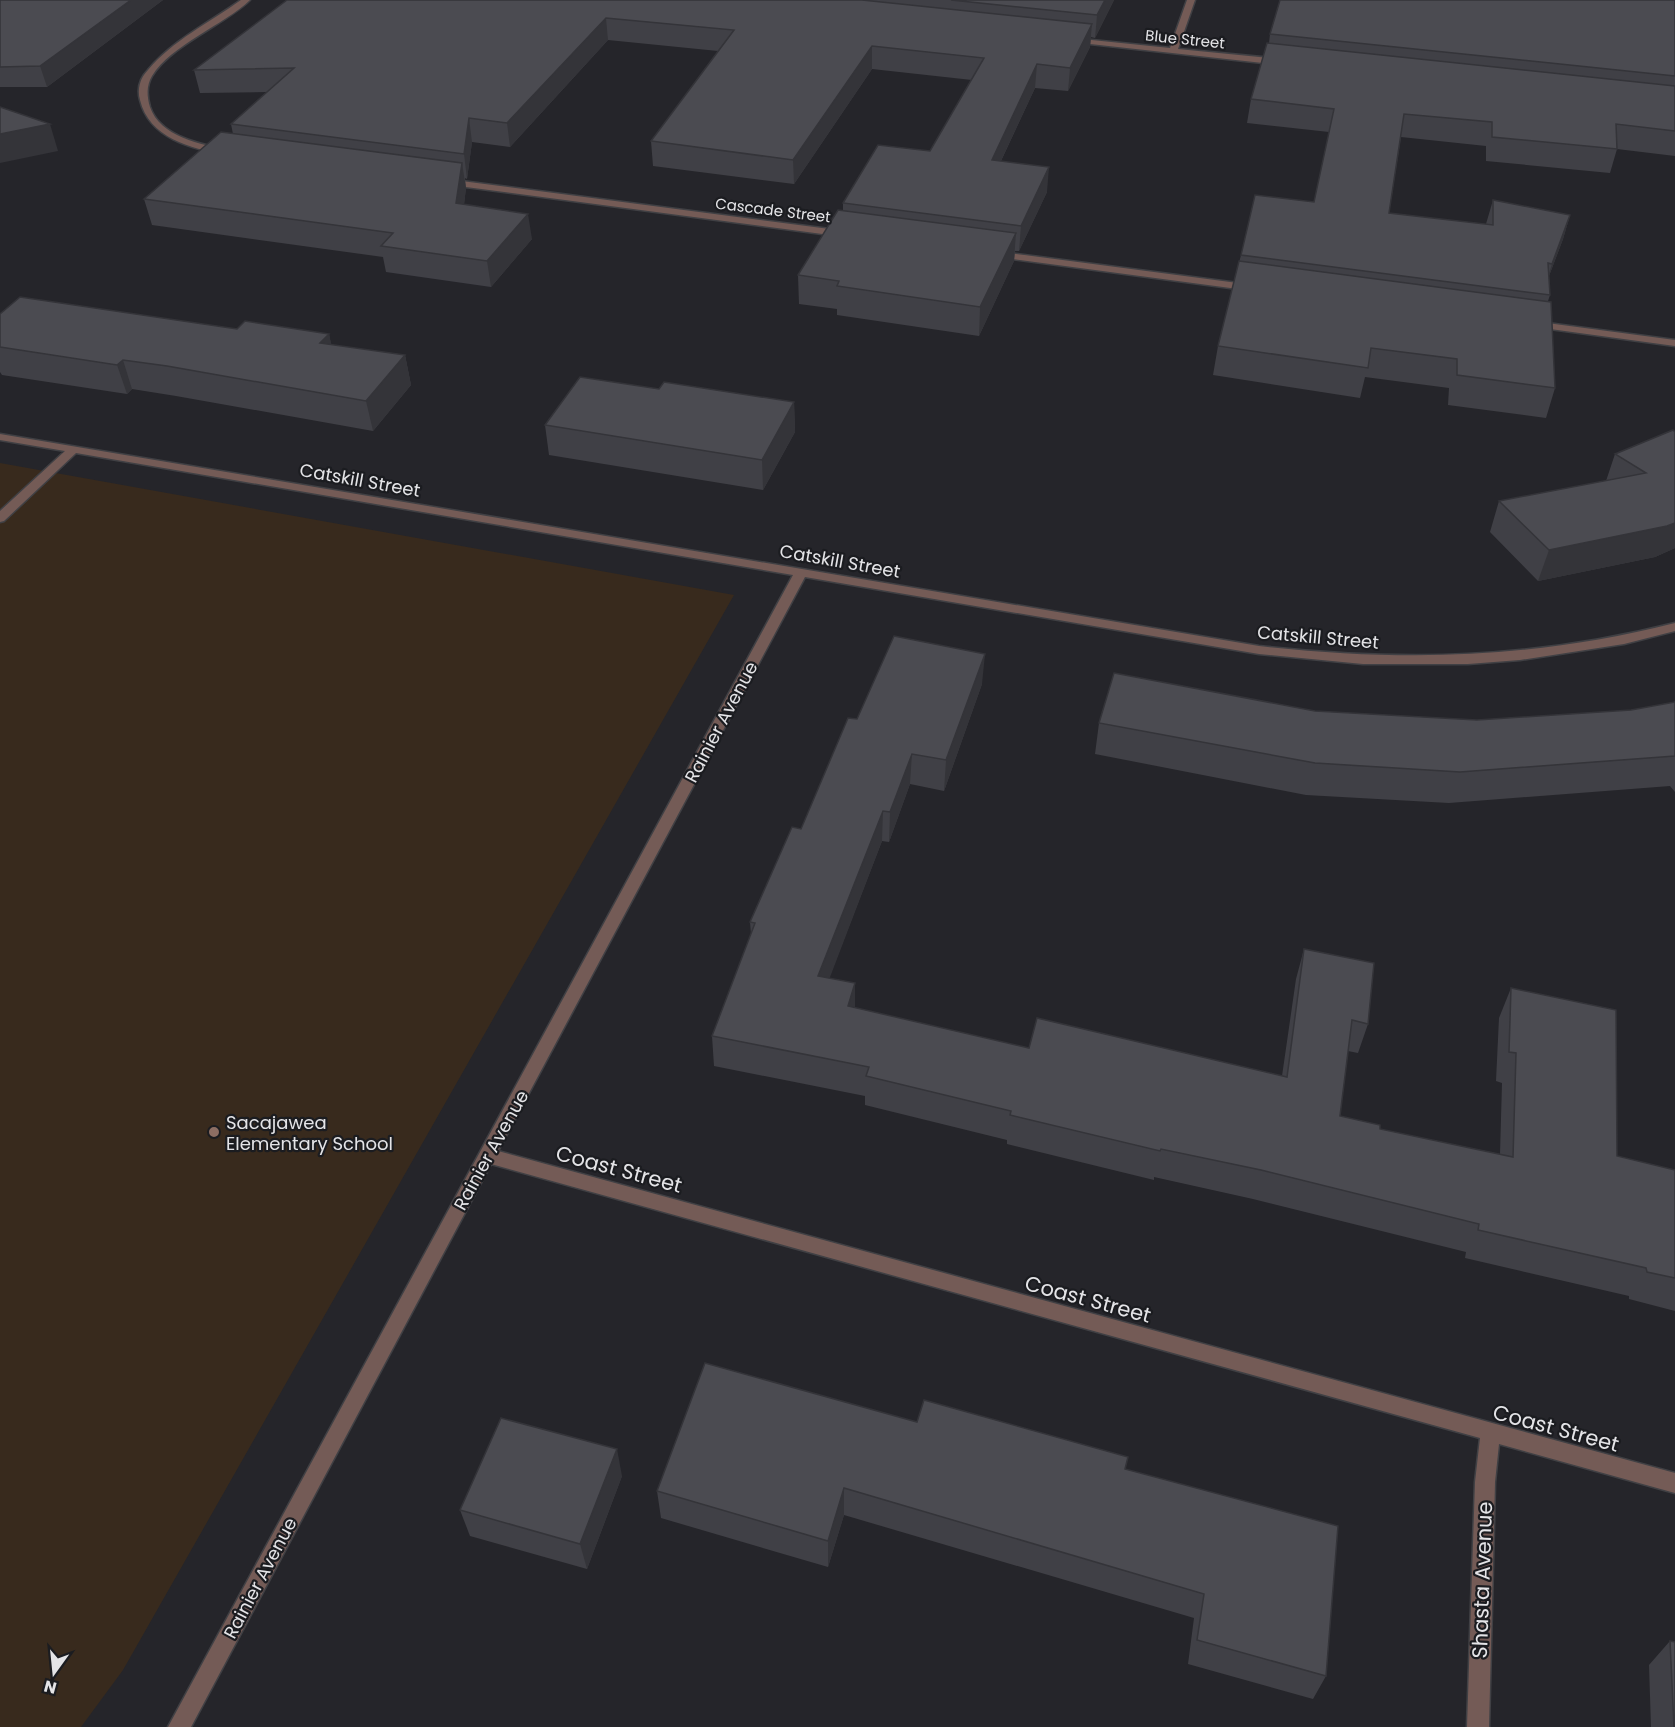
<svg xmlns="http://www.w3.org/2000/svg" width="1675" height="1727" font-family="Poppins,sans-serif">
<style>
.education{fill:#382a1d}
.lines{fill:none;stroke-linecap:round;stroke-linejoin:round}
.minor-casing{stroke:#404044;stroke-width:3}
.minor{fill:#745b56;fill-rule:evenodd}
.wall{fill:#404046}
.shaded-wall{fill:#343439}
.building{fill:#4b4b51;stroke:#343439;stroke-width:1.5}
.education-dot{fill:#8d6e63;stroke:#1b1c20;stroke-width:2}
.labels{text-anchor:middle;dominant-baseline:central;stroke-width:4.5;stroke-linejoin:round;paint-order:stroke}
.far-street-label{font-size:15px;fill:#e4e4e7;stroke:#1b1c20}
.street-label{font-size:18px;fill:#e4e4e7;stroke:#1b1c20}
.poi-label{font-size:18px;fill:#e4e4e7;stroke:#1b1c20;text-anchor:start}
.near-street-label{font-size:21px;fill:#e4e4e7;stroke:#1b1c20}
</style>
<rect width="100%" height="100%" fill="#25252a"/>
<!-- education -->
<polygon class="education" points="0,463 734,595 123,1670 81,1727 0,1727"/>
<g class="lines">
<defs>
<g id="minor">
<path d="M241 0H250C224 25 171 45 152 76 146 86 147 97 150 107 160 137 201 144 227 150L229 152 224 155C191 148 149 138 140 100 137 89 140 78 148 70 172 41 210 22 241 0Z"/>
<polygon points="1187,0 1195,0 1178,49 1281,59 1285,62 1281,65 1072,42 1068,40 1072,38 1170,48"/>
<polygon points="446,179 845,231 850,234 845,237 443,184 441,182"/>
<polygon points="994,251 1253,285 1258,288 1253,291 990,256 989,254"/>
<polygon points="1532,321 1675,340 1675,346 1528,326 1527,324"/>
<path d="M0 434 1259 646C1405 662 1532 659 1675 623V631L1624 644 1520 660 1468 664H1363L1259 654 805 577 498 1151 1675 1473V1493L1499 1444 1495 1482 1489 1727H1467L1475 1482 1480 1438 491 1164 191 1727H168L793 575 76 453 4 521 0 522V511L65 451 0 440Z"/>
</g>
</defs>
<!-- minor casing -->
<use href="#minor" class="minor-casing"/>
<!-- minor -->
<use href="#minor" class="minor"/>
</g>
<!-- wall -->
<g class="wall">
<polygon points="0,0 163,0 47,87 0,87"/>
<polygon points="287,0 1114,0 1095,38 1091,37 1090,47 1068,91 1035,88 1001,161 1047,192 1019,251 1015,251 1014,261 979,336 837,315 837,309 799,304 798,275 843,210 843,203 930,151 972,80 872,69 794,184 653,166 651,141 718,51 608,40 510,147 472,142 467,179 465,178 466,188 464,204 532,239 491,287 386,272 383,257 152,225 144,199 233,134 231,124 267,92 200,93 194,70"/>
<polygon points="1675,0 1675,156 1617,149 1610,173 1486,161 1486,146 1401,137 1389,213 1486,224 1493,200 1570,215 1563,239 1549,276 1550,295 1548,301 1555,388 1546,418 1448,405 1449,388 1365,377 1360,398 1213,375 1218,346 1241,255 1314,202 1329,132 1247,123 1251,99 1269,43 1270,34"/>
<polygon points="0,314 329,334 331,345 405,355 411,385 373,431 176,396 132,389 127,394 2,375 0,372"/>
<polygon points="659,389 794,402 795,432 763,490 549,455 545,425"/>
<polygon points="1675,432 1675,548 1655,557 1538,581 1490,532 1499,501 1606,481 1615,454"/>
<polygon points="982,684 944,791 910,784 889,842 882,841 829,978 855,983 855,1008 1029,1048 1282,1076 1296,979 1304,949 1368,1024 1358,1053 1348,1051 1340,1116 1380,1129 1500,1154 1502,1083 1496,1081 1499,1018 1511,988 1617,1156 1675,1170 1675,1311 1629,1299 1629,1296 1465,1258 1466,1252 1253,1199 1154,1177 1154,1180 1007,1144 1007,1140 865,1105 865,1096 714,1066 712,1036 751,934 750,922 801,829 857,719"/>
<polygon points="1675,702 1675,792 1670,786 1449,803 1306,795 1095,754 1099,723 1315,711 1477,720 1631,710"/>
<polygon points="1125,1469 1326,1676 1313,1699 1188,1664 1194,1618 844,1515 828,1567 661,1518 657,1491"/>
<polygon points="622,1476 587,1569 470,1536 460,1510"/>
<polygon points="1670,1641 1675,1727 1651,1727 1649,1665"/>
</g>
<!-- shaded-wall -->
<g class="shaded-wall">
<polygon points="131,0 163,0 47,87 40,66"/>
<polygon points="1105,0 1114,0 1095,38 1097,15"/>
<polygon points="606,18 608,40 510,147 507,123"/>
<polygon points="1092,24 1090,47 1068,91 1070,68"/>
<polygon points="872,46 872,69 794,184 793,160"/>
<polygon points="1037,64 1035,88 990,184 992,160"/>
<polygon points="469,118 472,142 467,179 464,154"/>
<polygon points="50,124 58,151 0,163 0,134"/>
<polygon points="462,163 466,188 461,229 456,203"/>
<polygon points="1049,167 1047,192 1019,251 1021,226"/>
<polygon points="528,214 532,239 491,287 487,261"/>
<polygon points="1570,215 1563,239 1544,289 1552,264"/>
<polygon points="1016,233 1014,261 979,336 980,307"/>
<polygon points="329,334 336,364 320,343"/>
<polygon points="405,355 411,385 373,431 366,401"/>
<polygon points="123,360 132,389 127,394 117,365"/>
<polygon points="794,402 795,432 763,490 762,460"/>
<polygon points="1675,523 1675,548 1655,557 1538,581 1549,550"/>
<polygon points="985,654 982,684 944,791 946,760"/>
<polygon points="912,754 910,784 889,842 890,812"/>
<polygon points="883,811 882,841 819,1006 818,976"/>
<polygon points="855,983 855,1013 848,1006"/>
<polygon points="617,1449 622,1476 587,1569 580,1544"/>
<polygon points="844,1488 844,1515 828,1567 828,1541"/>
</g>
<!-- building -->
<g class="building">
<polygon points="0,0 131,0 40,66 0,67"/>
<polygon points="287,0 862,0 1092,24 1070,68 1037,64 992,160 1049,167 1021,226 843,203 878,145 930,151 984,58 872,46 793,160 651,141 734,30 606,18 507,123 469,118 464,154 231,124 294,68 194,70"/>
<polygon points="951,0 1105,0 1097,15"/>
<polygon points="1280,0 1675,0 1675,76 1270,34"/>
<polygon points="1267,43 1675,86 1675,131 1616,124 1617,149 1492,137 1492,122 1404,114 1389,213 1493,225 1493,200 1570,215 1552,264 1548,263 1550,295 1241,255 1255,195 1314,202 1334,109 1251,99"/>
<polygon points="0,107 50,124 0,134"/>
<polygon points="221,132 462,163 456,203 528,214 487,261 381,246 393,233 144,199"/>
<polygon points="838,210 1016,233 980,307 837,286 839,281 798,275"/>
<polygon points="1239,261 1551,302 1555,388 1457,375 1457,359 1371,348 1368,368 1218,346"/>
<polygon points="20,297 237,329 245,321 329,334 320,343 405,355 366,401 167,366 123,360 117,365 0,347 0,314"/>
<polygon points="580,377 659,389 664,382 794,402 762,460 545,425"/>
<polygon points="1673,430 1675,432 1675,523 1667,526 1549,550 1499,501 1646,473 1615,454"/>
<polygon points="894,636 985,654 946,760 912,754 890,812 883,811 818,976 855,983 848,1006 1029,1048 1037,1018 1287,1077 1304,949 1374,963 1368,1024 1352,1020 1340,1116 1380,1125 1380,1129 1513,1157 1516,1053 1509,1052 1511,988 1616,1010 1617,1156 1675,1170 1675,1278 1647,1272 1646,1268 1478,1230 1479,1224 1261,1170 1161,1149 1160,1151 1010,1115 1011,1111 866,1076 869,1067 712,1036 755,923 750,922 792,827 801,829 848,718 857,719"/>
<polygon points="1114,673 1315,711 1477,720 1631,710 1675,702 1675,756 1460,772 1315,763 1099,723"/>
<polygon points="705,1363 917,1422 924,1400 1128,1457 1125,1469 1338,1526 1326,1676 1197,1640 1204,1594 844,1488 828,1541 657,1491"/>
<polygon points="501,1418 617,1449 580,1544 460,1510"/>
<polygon points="1670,1641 1675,1642 1675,1727 1674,1727"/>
</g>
<!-- markers -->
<circle class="education-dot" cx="214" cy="1132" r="6"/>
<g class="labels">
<!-- far-street labels -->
<g class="far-street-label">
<text transform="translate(1185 39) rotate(6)">Blue Street</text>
<text transform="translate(773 210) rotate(7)">Cascade Street</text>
</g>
<!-- street labels -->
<g class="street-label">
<text transform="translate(360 480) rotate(10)">Catskill Street</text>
<text transform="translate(840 561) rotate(10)">Catskill Street</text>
<text transform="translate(1318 637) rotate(5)">Catskill Street</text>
<text transform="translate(721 722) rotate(-62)">Rainier Avenue</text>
<text transform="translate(491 1150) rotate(-61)">Rainier Avenue</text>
<text transform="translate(260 1578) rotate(-62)">Rainier Avenue</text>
</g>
<!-- poi labels -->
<g class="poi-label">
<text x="226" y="1122">Sacajawea<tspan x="226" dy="21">Elementary School</tspan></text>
</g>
<!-- near-street labels -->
<g class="near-street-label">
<text transform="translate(619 1169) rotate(15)">Coast Street</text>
<text transform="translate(1088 1299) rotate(15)">Coast Street</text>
<text transform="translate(1556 1428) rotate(15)">Coast Street</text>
<text transform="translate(1482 1580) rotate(-88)">Shasta Avenue</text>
</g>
</g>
<!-- north arrow -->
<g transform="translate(54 1673) rotate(195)" stroke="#1b1c20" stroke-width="4.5" paint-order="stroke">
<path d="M0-4.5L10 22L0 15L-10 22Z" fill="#e4e4e7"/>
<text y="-9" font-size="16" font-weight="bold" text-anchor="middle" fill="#e4e4e7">N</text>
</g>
</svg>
